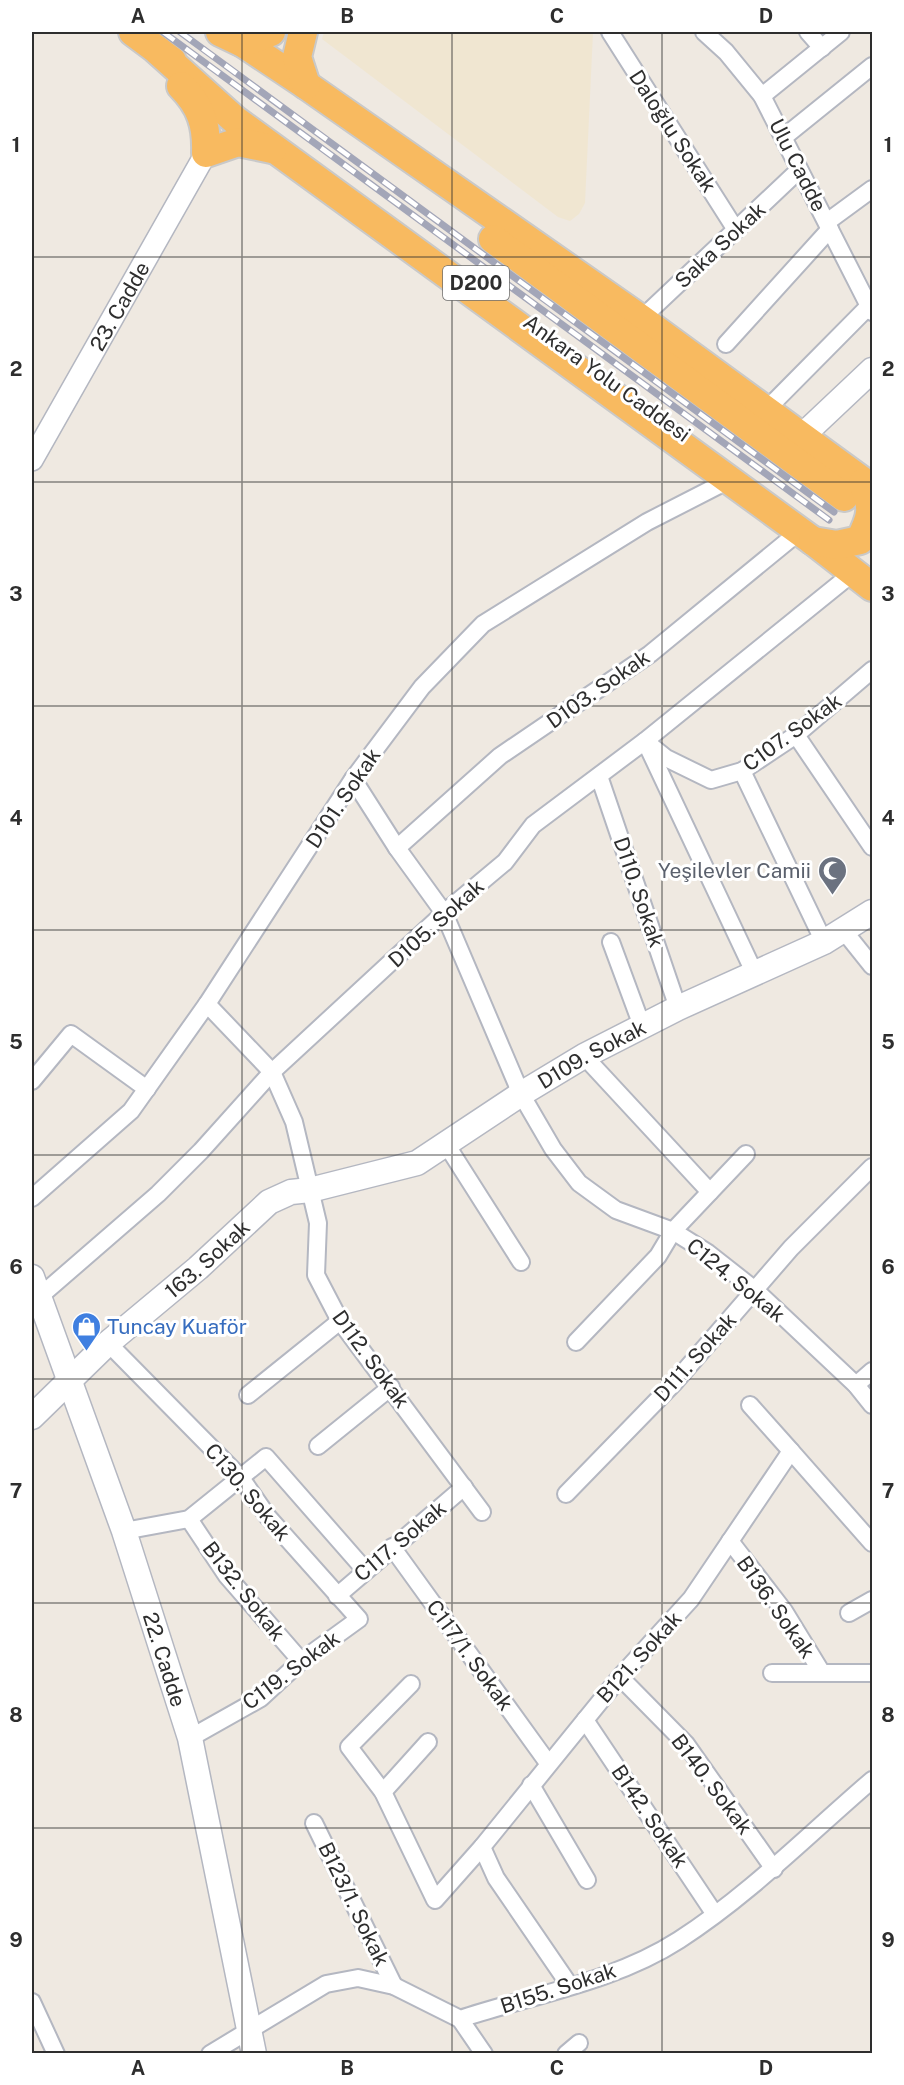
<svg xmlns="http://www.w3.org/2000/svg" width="904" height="2085" font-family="'Public Sans',sans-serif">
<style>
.education{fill:#f0e6d1}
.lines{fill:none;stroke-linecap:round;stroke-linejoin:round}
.minor-casing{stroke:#b4b7c1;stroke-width:20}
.tertiary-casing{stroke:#b4b7c1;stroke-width:24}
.secondary-casing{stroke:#b4b7c1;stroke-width:27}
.trunk-casing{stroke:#c9c9c9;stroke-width:32}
.minor{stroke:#fff;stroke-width:16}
.tertiary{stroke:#fff;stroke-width:21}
.secondary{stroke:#fff;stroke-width:24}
.trunk{stroke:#f8ba60;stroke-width:28}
.rail-casing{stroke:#a3a6b8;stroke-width:7}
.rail{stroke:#fff;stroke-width:4.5;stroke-dasharray:14;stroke-linecap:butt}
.grid{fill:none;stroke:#2e2e2e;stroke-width:1.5;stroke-opacity:0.55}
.labels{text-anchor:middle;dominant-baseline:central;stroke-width:6;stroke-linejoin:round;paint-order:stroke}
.shield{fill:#fff;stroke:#6d6d6d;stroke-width:1.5}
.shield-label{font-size:20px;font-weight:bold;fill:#2e2e2e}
.street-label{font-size:21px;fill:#2e2e2e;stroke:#fff}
.worship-label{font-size:21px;fill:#5b616d;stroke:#fff;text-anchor:end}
.shop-label{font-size:21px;fill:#366cbe;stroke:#fff;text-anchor:start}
.neatline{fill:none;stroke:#2e2e2e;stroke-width:2}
.grid-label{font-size:20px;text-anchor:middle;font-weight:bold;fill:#2e2e2e}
</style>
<rect width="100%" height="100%" fill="#efe9e1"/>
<!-- education -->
<polygon class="education" points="324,32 593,32 585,203 579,214 570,221 558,217 322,39"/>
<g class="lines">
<defs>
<g id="minor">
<polyline points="610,32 736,230"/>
<polyline points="704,32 726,52 762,96 872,312"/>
<polyline points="808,32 822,48"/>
<polyline points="762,96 841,32"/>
<polyline points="784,137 872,66"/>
<polyline points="827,222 872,189"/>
<polyline points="641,319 799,170"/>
<polyline points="726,344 830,229"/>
<polyline points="766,410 869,306"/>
<polyline points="796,735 872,847"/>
<polyline points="645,741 666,758 711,780 742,771 796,735 872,670"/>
<polyline points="647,745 754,972"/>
<polyline points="742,771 824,942"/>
<polyline points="599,776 678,1008"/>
<polyline points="353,779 397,848 444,913 521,1094 553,1149 579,1183 616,1210 673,1231 708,1253 755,1290 856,1385 872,1405"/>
<polyline points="397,848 500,756 650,654 800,531"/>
<polyline points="844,931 872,966"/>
<polyline points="611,942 642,1026"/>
<polyline points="207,1004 272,1072 294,1122 318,1223 316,1275 340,1321 482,1512"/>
<polyline points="584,1056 710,1192"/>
<polyline points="32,1081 71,1034 147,1089"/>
<polyline points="446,1144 521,1262"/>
<polyline points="32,1198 131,1111 207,1004 353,779 422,687 483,624 647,522 729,480"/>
<polyline points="38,1298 158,1194 201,1151 272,1072 444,913 505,862 533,825 645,741 854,572"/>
<polyline points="576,1342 658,1256 673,1231 746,1154"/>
<polyline points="108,1343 241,1478 268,1517 359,1619 301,1661 261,1698 190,1738"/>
<polyline points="856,1385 872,1371"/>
<polyline points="248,1395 340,1321"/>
<polyline points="318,1446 391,1387"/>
<polyline points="791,1451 872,1543"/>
<polyline points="566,1494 675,1382 791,1248 872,1167"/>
<polyline points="189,1519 227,1576 301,1661"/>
<polyline points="124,1531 189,1519 266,1457 365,1570"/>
<polyline points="730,1541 784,1611 822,1673"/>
<polyline points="392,1547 548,1763"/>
<polyline points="337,1596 464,1487"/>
<polyline points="849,1613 872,1600"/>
<polyline points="772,1673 872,1673"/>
<polyline points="620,1677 686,1744 774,1869"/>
<polyline points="411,1684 349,1747 383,1792 435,1900 482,1847 620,1677 691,1599 791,1451 750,1405"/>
<polyline points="585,1720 714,1913"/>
<polyline points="531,1785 587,1880"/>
<polyline points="383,1792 428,1742"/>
<polyline points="314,1823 394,1986"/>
<polyline points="482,1847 496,1878 570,1986"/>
<polyline points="32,2002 56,2054"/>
<polyline points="460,2019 484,2054"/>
<path d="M210 2054 326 1984 358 1978 394 1986 460 2019C532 1995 614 1982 679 1940 749 1895 809 1834 872 1780"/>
<polyline points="566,2054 579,2043"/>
</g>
<g id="tertiary">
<path id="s1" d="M32 460 206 153"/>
</g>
<g id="secondary">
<polyline points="802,436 872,370"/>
<path id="s2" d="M32 1277 124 1531 190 1738 254 2054"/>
<path id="s3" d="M32 1417 108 1343 198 1268 269 1202 291 1192 310 1190 417 1163 521 1094 584 1056 678 1008 824 942 872 912"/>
</g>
<g id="trunk">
<polyline points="133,32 172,61"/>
<polyline points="220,32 243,43 306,85 641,319 872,488"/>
<polyline points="303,32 297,57 306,85"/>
<polyline points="243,43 271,32"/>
<polyline points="158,51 235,120 813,541 872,587"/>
<path d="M181 86C201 106 207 125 206 153L238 142 272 149"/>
<polyline points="493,239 844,497"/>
<path d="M813 541 837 545 860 540C872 516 874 508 863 483"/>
</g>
</defs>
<!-- minor casing -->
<use href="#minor" class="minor-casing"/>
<!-- tertiary casing -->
<use href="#tertiary" class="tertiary-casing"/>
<!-- secondary casing -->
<use href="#secondary" class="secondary-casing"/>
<!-- trunk casing -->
<use href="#trunk" class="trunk-casing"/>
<!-- minor -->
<use href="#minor" class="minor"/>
<!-- tertiary -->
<use href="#tertiary" class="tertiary"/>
<!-- secondary -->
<use href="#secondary" class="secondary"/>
<!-- trunk -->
<use href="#trunk" class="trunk"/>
<defs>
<g id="rail">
<polyline points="163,32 829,520"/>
<polyline points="180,32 834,512"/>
</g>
</defs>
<!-- rail casing -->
<use href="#rail" class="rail-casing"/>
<!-- rail -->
<use href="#rail" class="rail"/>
</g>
<!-- grid -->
<path class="grid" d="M242 32V2054M452 32V2054M662 32V2054M32 257H872M32 482H872M32 706H872M32 930H872M32 1155H872M32 1379H872M32 1603H872M32 1828H872"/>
<!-- icons -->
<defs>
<symbol id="mosque-pin" viewBox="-11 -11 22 30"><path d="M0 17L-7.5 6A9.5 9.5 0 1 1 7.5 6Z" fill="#6b7280" stroke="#fff"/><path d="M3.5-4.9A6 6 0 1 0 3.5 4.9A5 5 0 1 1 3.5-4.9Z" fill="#fff"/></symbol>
<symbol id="shop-pin" viewBox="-11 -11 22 30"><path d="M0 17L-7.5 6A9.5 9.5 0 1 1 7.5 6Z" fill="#3f7fe0" stroke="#fff"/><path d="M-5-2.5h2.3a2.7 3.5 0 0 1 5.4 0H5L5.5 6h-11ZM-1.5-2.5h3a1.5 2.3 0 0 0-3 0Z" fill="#fff"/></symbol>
</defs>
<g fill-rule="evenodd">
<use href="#mosque-pin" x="816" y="854" width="33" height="45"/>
<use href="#shop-pin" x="70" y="1310" width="33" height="45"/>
</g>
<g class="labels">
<!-- shield labels -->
<rect class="shield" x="443" y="266" width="66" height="34" rx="4.5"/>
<g class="shield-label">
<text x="476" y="283">D200</text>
</g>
<!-- street labels -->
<g class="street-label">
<text transform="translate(673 131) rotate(57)">Daloğlu Sokak</text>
<text transform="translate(798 165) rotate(63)">Ulu Cadde</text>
<text transform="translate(720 245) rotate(-43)">Saka Sokak</text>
<text stroke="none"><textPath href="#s1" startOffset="177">23. Cadde</textPath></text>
<text transform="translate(607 378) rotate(36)">Ankara Yolu Caddesi</text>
<text transform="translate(598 689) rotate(-35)">D103. Sokak</text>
<text transform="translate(792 732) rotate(-36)">C107. Sokak</text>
<text transform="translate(343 798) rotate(-56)">D101. Sokak</text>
<text transform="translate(639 892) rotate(71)">D110. Sokak</text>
<text transform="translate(436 923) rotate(-42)">D105. Sokak</text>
<text stroke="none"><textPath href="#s3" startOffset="680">D109. Sokak</textPath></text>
<text stroke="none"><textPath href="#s3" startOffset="236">163. Sokak</textPath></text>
<text transform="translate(736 1280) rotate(39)">C124. Sokak</text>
<text transform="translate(695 1357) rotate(-48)">D111. Sokak</text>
<text transform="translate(371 1359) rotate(54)">D112. Sokak</text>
<text transform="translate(248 1492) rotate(50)">C130. Sokak</text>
<text transform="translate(400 1541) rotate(-40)">C117. Sokak</text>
<text transform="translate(244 1591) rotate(52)">B132. Sokak</text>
<text transform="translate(776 1607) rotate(55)">B136. Sokak</text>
<text transform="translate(470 1655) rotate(54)">C117/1. Sokak</text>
<text transform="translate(639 1657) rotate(-48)">B121. Sokak</text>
<text stroke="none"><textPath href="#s2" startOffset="405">22. Cadde</textPath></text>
<text transform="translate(291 1670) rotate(-37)">C119. Sokak</text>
<text transform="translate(712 1784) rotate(53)">B140. Sokak</text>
<text transform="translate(650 1816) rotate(56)">B142. Sokak</text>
<text transform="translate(354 1904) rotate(64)">B123/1. Sokak</text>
<text transform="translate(558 1988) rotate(-18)">B155. Sokak</text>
</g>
<!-- worship labels -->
<g class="worship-label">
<text x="811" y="870">Yeşilevler Camii</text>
</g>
<!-- shop labels -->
<g class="shop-label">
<text x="107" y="1326">Tuncay Kuaför</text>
</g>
</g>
<!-- border -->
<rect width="904" height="2085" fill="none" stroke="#ffffff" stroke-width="66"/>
<rect x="33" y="33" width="838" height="2019" class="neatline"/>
<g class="grid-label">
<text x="138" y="23">A</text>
<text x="347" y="23">B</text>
<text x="557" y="23">C</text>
<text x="766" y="23">D</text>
<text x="16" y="152">1</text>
<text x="888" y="152">1</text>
<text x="16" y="376">2</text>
<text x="888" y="376">2</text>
<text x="16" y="601">3</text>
<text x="888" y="601">3</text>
<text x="16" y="825">4</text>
<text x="888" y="825">4</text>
<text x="16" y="1049">5</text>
<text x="888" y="1049">5</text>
<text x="16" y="1274">6</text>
<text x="888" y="1274">6</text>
<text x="16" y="1498">7</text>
<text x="888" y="1498">7</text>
<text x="16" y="1722">8</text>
<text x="888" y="1722">8</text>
<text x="16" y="1947">9</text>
<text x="888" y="1947">9</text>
<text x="138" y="2075">A</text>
<text x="347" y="2075">B</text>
<text x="557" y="2075">C</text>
<text x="766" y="2075">D</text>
</g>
</svg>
